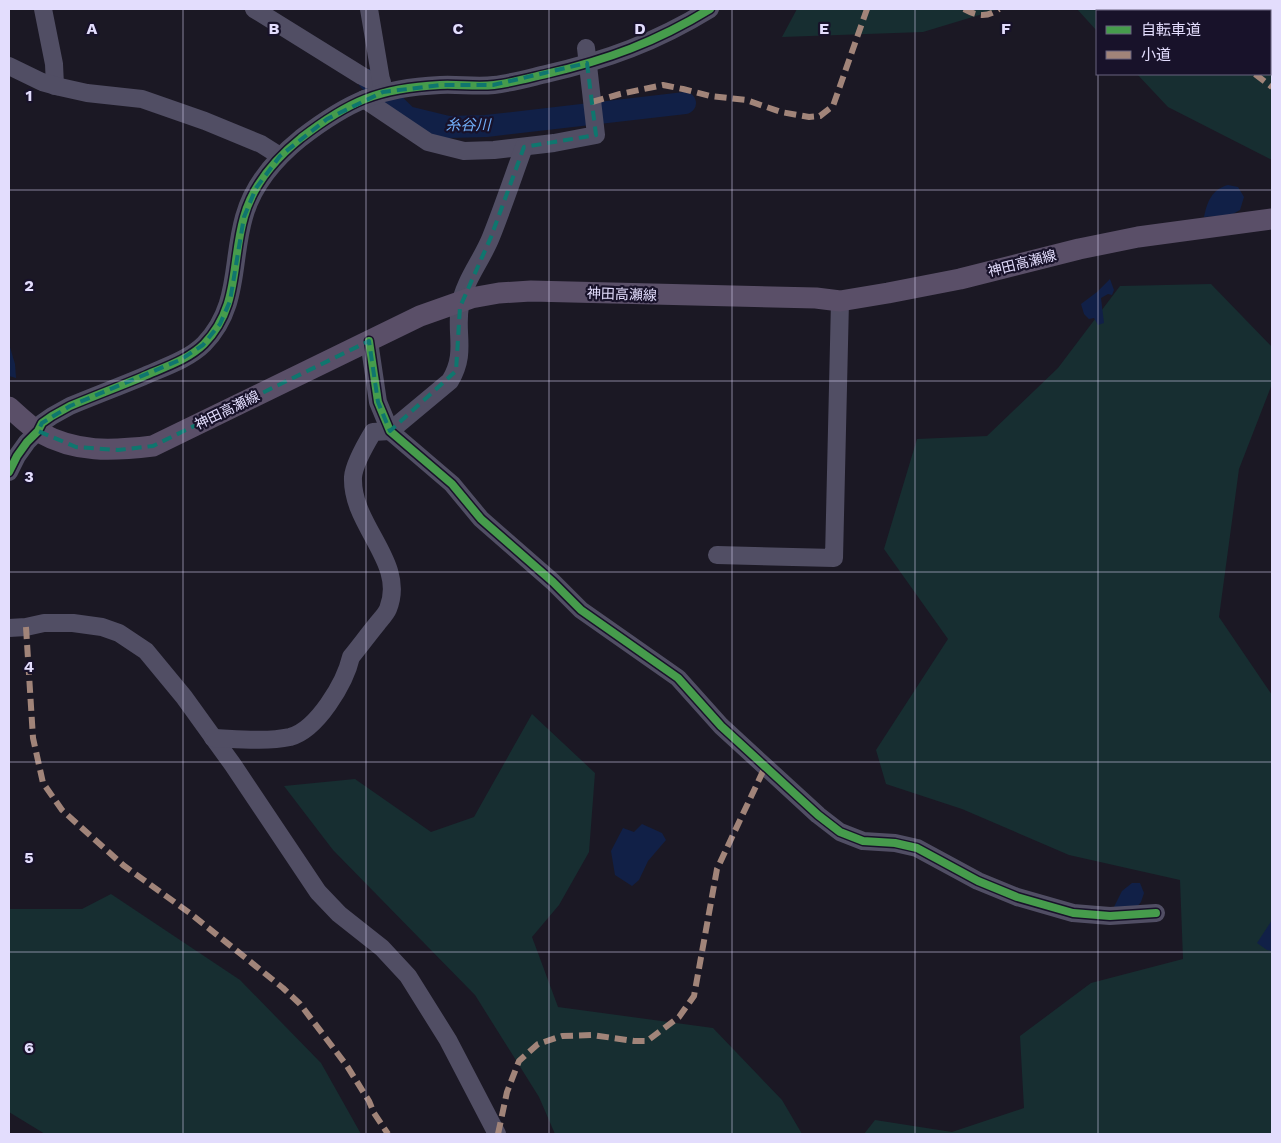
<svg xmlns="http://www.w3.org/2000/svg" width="1281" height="1143" font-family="'Work Sans','Noto Sans JP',sans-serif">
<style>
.green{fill:#172e31}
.water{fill:#112047}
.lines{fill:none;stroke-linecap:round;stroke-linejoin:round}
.river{stroke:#112047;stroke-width:22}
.minor{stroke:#514e64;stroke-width:18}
.major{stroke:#5a4f68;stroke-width:21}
.quiet{stroke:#a18479;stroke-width:6;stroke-dasharray:12 6;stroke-linecap:butt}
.cycleway-casing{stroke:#18122a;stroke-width:11}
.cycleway{stroke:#469c4c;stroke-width:8}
.marked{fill:none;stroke:#0f766e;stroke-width:4;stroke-dasharray:10 6;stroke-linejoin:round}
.grid{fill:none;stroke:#e3ddfd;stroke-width:1;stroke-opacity:0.55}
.labels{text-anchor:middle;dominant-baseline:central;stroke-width:4.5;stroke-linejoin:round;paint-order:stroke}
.street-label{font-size:14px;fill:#e3ddfd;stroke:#18122a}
.water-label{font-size:15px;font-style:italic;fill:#71aef7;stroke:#18122a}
.grid-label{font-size:16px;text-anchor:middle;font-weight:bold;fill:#e3ddfd;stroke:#18122a;stroke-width:4.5;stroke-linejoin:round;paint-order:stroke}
</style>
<rect width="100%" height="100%" fill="#1b1824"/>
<!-- green -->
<g class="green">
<polygon points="797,9 999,9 923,32 782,37"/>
<polygon points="1077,9 1272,9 1272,160 1168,107 1137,74 1270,74 1270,11 1097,11 1097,31"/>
<polygon points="1211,284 1272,347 1272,384 1239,469 1219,617 1272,695 1272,1134 864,1134 875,1120 952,1132 1024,1108 1020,1036 1091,983 1183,959 1180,880 1069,855 962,809 886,784 876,750 948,639 884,549 917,439 987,436 1058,368 1120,286"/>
<polygon points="532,714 595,773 589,852 559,905 532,937 558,1007 713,1028 782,1100 802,1134 555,1134 539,1097 475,995 333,850 284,786 355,779 431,832 474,817"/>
<polygon points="111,894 240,980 321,1063 361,1134 45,1134 9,1112 9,909 82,909"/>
</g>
<!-- water -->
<g class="water">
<path d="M1228 185 1238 187 1244 197 1240 210 1231 215 1204 217C1207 202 1212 189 1228 185Z"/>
<polygon points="1110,279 1114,290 1112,295 1108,294 1101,298 1104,323 1098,325 1094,318 1089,319 1084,314 1081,304 1097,292"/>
<polygon points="9,344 15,364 16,378 9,376"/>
<polygon points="642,824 662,833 666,840 648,861 639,880 632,886 615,875 611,851 623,828 634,832"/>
<polygon points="1132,883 1140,883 1144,893 1141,902 1136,908 1122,910 1114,907 1122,891"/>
<polygon points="1272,920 1272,951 1267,950 1257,943"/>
</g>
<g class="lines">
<!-- river -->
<polyline class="river" points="369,80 407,117 448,127 486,126 685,103"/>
<!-- minor -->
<g class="minor">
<polyline points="43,9 54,64 55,86"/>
<polyline points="254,9 362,76 370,80 382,82"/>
<polyline points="369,9 383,92"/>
<polyline points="9,66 42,82 60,87 87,93 142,99 205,121 261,144 280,156"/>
<polyline points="364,99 428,142 464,151 494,150 554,143 596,135 586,48"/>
<polyline points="369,341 378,402 390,431 452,484 481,519 553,582 581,610 678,678 721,726 818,815 840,832 863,841 895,843 917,848 978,881 1017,897 1073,913 1110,916 1156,913"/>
<path d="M9 472 17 456 27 442 38 431 42 423 52 416 70 406C94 396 118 387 142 377 162 368 188 360 204 344 240 307 231 262 244 217 253 184 275 159 301 138 349 101 379 88 440 85 458 84 476 87 494 85 511 83 529 78 546 74 607 60 656 42 710 9"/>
<polyline points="717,555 834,558 840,301"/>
<polyline points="9,628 26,627 44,623 73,623 102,627 119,633 146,651 184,697 233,765 318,892 339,914 382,948 408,976 448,1040 497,1134"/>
<path d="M213 738C238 739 266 742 290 737 317 730 345 683 351 657 360 646 368 635 377 624 380 620 386 614 388 609 407 562 351 526 353 477 354 465 367 442 373 432L390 431 450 381C467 353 455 334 460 306 464 281 482 260 491 237 503 207 513 177 524 147"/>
</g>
<!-- major -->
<path class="major" d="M9 407C18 415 28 425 39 432 76 453 112 451 153 446L420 316 471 298 499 293 531 291 816 298 840 301 888 293 960 279 1079 249 1138 237 1272 219"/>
<!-- quiet -->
<g class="quiet">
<path d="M964 9C977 16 986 18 999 9"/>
<polyline points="1139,9 1141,11"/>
<polyline points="1255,74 1272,87"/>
<polyline points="592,102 620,94 663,85 683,89 710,96 746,100 781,112 809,117 820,116 833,106 867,9"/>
<polyline points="26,627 33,738 43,783 62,810 123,865 191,914 283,988 300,1004 347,1066 369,1101 374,1113 388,1134"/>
<polyline points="498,1134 507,1092 519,1061 538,1044 562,1036 592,1035 634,1041 647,1041 679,1017 694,996 717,869 765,767"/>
</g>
<defs>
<g id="cycleway">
<polyline points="369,341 378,402 390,431 452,484 481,519 553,582 581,610 678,678 721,726 818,815 840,832 863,841 895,843 917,848 978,881 1017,897 1073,913 1110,916 1156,913"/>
<path d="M9 472 17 456 27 442 38 431 42 423 52 416 70 406C94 396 118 387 142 377 162 368 188 360 204 344 240 307 231 262 244 217 253 184 275 159 301 138 349 101 379 88 440 85 458 84 476 87 494 85 511 83 529 78 546 74 607 60 656 42 710 9"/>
</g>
</defs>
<!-- cycleway casing -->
<use href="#cycleway" class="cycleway-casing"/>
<!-- cycleway -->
<use href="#cycleway" class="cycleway"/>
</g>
<!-- marked area -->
<path class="marked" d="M587 63 596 135 524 147 491 237 460 307 456 371 390 431 378 402 369 341 153 446 118 450 76 447 38 431 42 423 70 406 180 360 203 345 220 324 230 301 244 217 256 188 280 156 327 119 383 92 441 85H493Z"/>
<!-- grid -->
<path class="grid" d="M183 9V1134M366 9V1134M549 9V1134M732 9V1134M915 9V1134M1098 9V11M1098 74V1134M9 190H1272M9 381H1272M9 572H1272M9 762H1272M9 952H1272"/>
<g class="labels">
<!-- street labels -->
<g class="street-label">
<text transform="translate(1022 263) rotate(-14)">神田高瀬線</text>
<text transform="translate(622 294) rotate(2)">神田高瀬線</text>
<text transform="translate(227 410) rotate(-26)">神田高瀬線</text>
</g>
<!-- water labels -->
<g class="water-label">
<text x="468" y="125">糸谷川</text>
</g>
</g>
<g class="grid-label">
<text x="92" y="34">A</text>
<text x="274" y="34">B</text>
<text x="458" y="34">C</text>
<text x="640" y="34">D</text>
<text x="824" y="34">E</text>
<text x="1006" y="34">F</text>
<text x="29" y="101">1</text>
<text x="29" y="291">2</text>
<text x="29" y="482">3</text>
<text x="29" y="672">4</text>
<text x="29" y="863">5</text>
<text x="29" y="1053">6</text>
</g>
<!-- border -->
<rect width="1281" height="1143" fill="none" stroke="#e3ddfd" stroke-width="20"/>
<!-- legend -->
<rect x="1096" y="10" width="175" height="65" fill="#18122a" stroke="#69637e"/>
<rect x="1106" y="26" width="25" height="8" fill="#469c4c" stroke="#69637e"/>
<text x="1141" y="35" font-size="15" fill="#e3ddfd">自転車道</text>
<rect x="1106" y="51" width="25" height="8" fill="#a18479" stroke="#69637e"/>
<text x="1141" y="60" font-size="15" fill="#e3ddfd">小道</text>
</svg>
